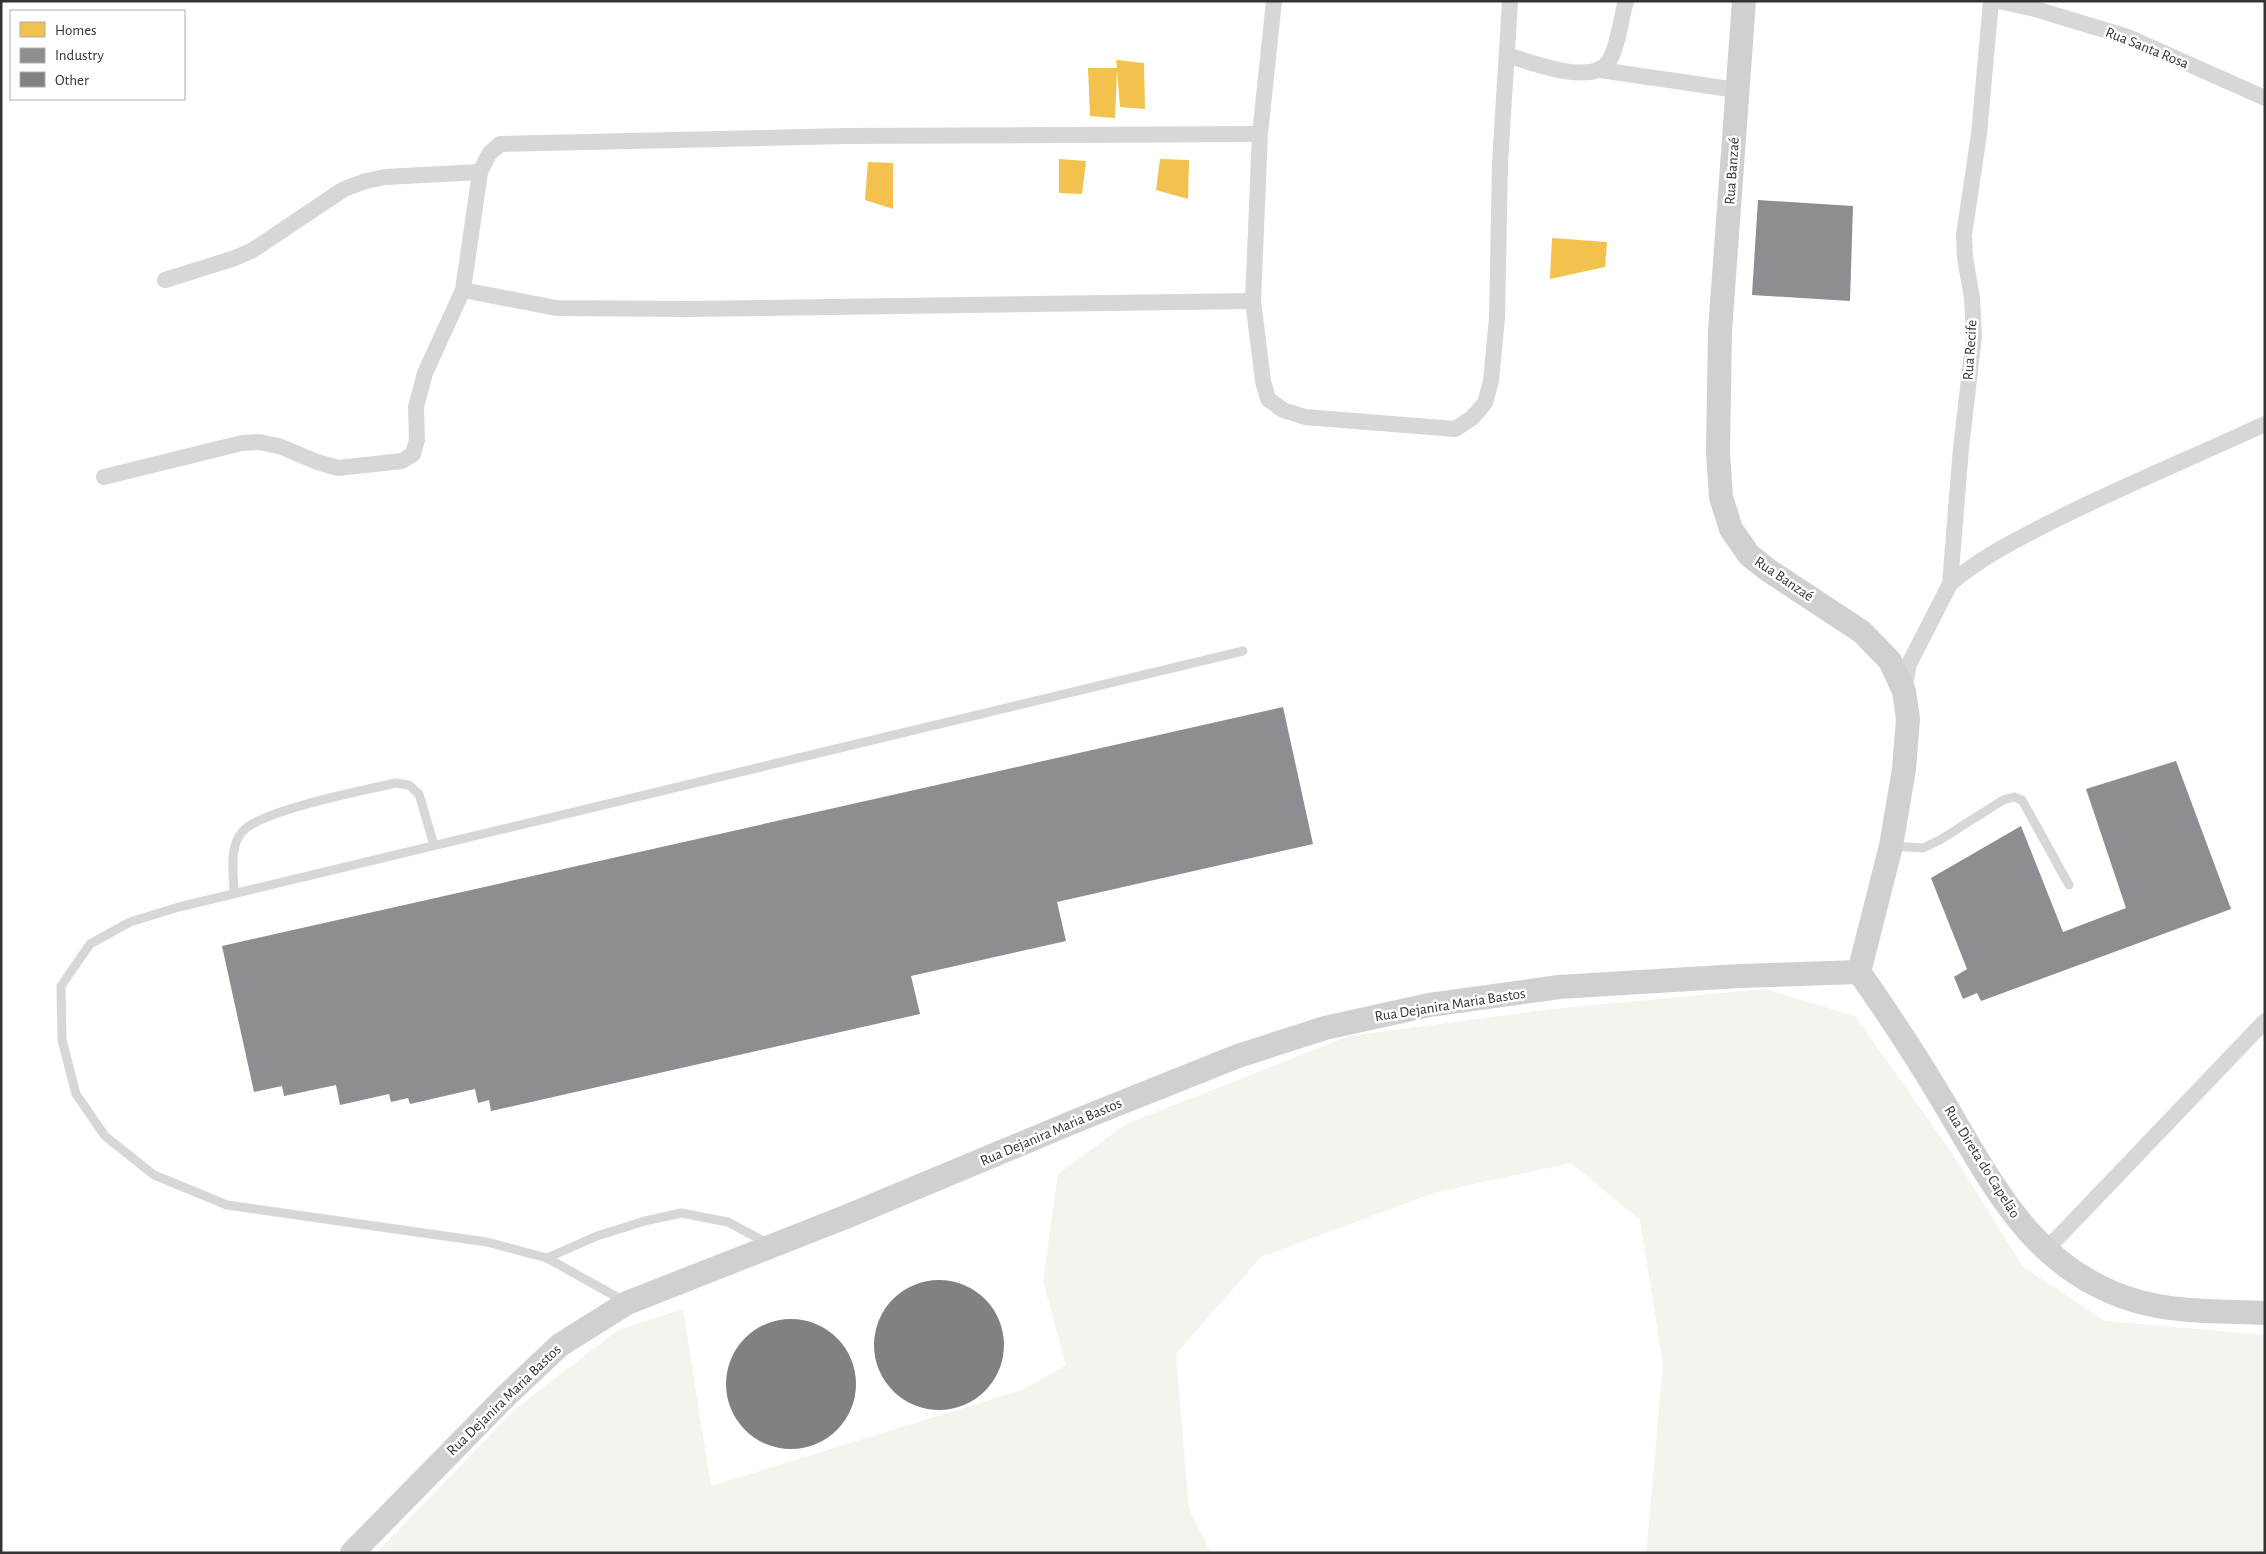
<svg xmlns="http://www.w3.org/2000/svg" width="2266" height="1554" font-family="'Alegreya Sans',sans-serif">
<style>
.green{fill:#f1f5ed}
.homes{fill:#f2c14e}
.industry{fill:#8d8d92}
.building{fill:#818181}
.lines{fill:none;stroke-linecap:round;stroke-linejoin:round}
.lane{stroke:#d7d7d7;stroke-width:9}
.street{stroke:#d7d7d7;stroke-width:16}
.secondary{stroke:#d0d0d0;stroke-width:24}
.labels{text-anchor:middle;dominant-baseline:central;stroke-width:5;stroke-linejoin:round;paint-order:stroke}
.street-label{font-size:15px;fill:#333;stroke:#fff}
</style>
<rect width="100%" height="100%" fill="#fff"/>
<!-- green -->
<polygon class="green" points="1765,989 1855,1016 1954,1156 2023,1267 2105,1321 2265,1335 2265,1553 1646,1553 1663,1365 1640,1220 1571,1163 1433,1193 1261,1257 1176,1354 1189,1509 1211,1553 376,1553 514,1410 618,1330 683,1309 711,1486 1025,1389 1066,1365 1043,1281 1058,1174 1126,1124 1349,1036 1552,1009"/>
<!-- homes -->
<g class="homes">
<polygon points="1116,60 1144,63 1145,109 1120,107 1117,70 1115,118 1090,116 1088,68 1117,68"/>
<polygon points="1059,159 1086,161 1082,194 1059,193"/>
<polygon points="1160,159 1189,160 1188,199 1156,190"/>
<polygon points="868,162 893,163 893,209 865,200"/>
<polygon points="1552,238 1607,242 1605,267 1550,279"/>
</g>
<!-- industry -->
<g class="industry">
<polygon points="1758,200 1853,206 1850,301 1752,295"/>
<polygon points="1283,707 1313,844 1057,902 1066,941 911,976 920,1014 491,1111 489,1100 478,1103 475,1089 410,1104 408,1098 391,1102 389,1094 340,1105 336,1085 284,1096 282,1086 254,1092 222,946"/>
<polygon points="2176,761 2231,909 1981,1001 1977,993 1963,999 1954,977 1967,969 1931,878 2021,826 2063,932 2126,908 2086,789"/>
</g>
<!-- building -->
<g class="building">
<circle cx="939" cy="1345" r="65"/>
<circle cx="791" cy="1384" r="65"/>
</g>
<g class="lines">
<!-- lane -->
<g class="lane">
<polyline points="1891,846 1923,848 1940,840 2003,800 2014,797 2022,800 2069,885"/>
<path d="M234 894C234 874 228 847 243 831 262 810 365 790 396 783L409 785 419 794 434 845"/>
<polyline points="547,1258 597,1236 645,1221 681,1213 728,1222 769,1244"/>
<polyline points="624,1301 547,1258 487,1242 227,1205 154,1175 105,1136 76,1094 62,1040 61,986 90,944 130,922 179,907 1243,651"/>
</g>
<!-- street -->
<g class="street">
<polyline points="1274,1 1260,134 1253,301 1263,381 1268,399 1283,410 1305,417 1455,429 1472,418 1485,403 1491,381 1497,318 1500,163 1510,1"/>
<polyline points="1998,1 2035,9 2128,37 2265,98"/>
<path d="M1507 55C1530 62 1593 87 1609 61 1618 47 1621 18 1626 1"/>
<polyline points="1600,70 1737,90"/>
<polyline points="165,280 235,258 253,250 344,189 366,181 385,177 480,172"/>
<polyline points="463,290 556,308 686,309 1253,301"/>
<polyline points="104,477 242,443 259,442 279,446 317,462 338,468 402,461 413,454 417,440 416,407 425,373 463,290 480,172 489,154 500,144 846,136 1260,134"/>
<path d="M1950 584C1982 556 2020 538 2057 519 2125 485 2196 456 2265 424"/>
<polyline points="1904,691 1909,664 1950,584 1961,448 1974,336 1972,298 1965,258 1964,235 1979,134 1991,1"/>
<polyline points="2045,1251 2265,1021"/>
</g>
<!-- secondary -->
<g class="secondary">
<polyline points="1744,1 1720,331 1718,452 1721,497 1731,529 1749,555 1768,570 1862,632 1890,661 1904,691 1908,719 1904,769 1891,846 1859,972"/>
<path d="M1859 972C1887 1012 1913 1051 1938 1093 1990 1178 2029 1268 2133 1300 2174 1313 2222 1311 2265 1313"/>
<polyline points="352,1553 507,1395 560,1345 627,1303 848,1216 1078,1120 1238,1056 1325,1028 1429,1005 1559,987 1739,976 1859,972"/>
</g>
</g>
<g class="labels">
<!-- street labels -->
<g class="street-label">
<text transform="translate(2147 48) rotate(22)">Rua Santa Rosa</text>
<text transform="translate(1732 171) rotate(-86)">Rua Banzaé</text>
<text transform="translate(1970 350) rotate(-86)">Rua Recife</text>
<text transform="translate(1784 579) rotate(34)">Rua Banzaé</text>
<text transform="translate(1450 1005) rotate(-9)">Rua Dejanira Maria Bastos</text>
<text transform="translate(1051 1132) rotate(-23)">Rua Dejanira Maria Bastos</text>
<text transform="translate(1982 1162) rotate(58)">Rua Direta do Capelão</text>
<text transform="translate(504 1400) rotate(-44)">Rua Dejanira Maria Bastos</text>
</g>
</g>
<!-- border -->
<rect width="2266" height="1554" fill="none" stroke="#333333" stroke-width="5"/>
<!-- legend -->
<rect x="10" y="10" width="175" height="90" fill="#ffffff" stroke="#adadad"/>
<rect x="20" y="22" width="25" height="15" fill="#f2c14e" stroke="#adadad"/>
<text x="55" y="35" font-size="15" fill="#333333">Homes</text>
<rect x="20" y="48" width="25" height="15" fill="#8d8d92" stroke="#adadad"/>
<text x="55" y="60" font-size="15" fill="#333333">Industry</text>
<rect x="20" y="72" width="25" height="15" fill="#818181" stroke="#adadad"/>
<text x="55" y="85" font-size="15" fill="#333333">Other</text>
</svg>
